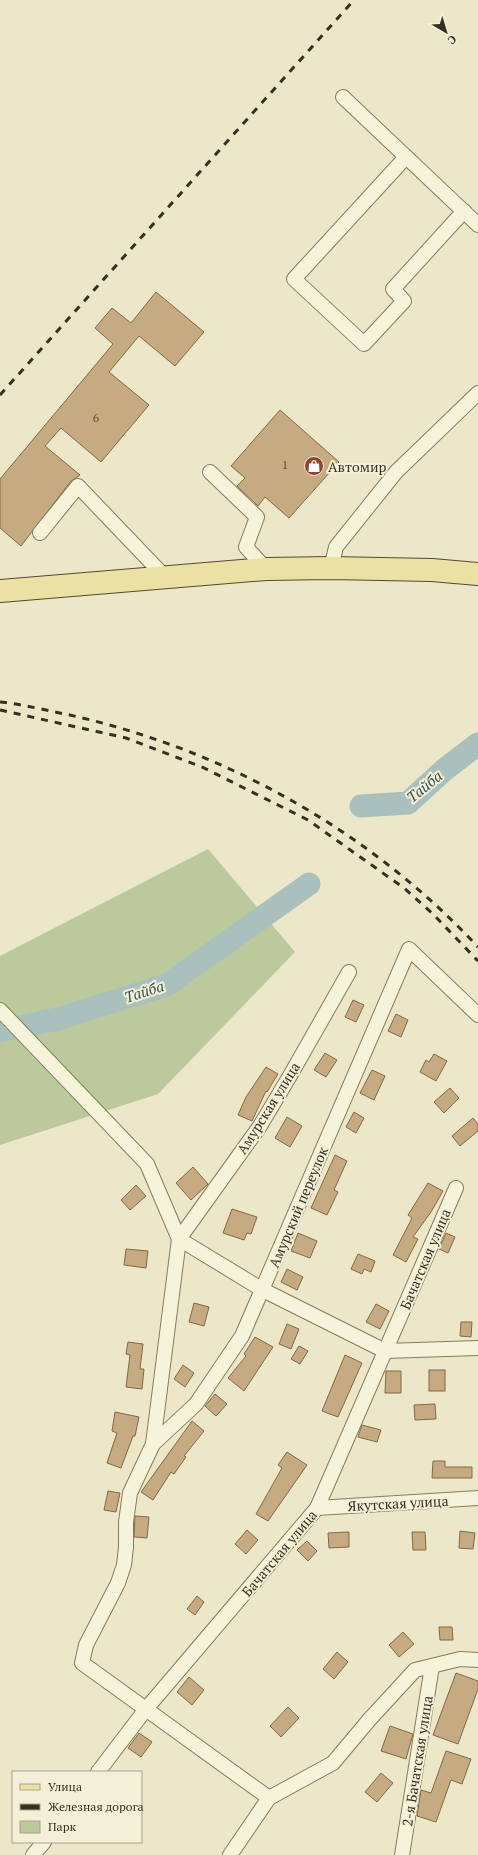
<svg xmlns="http://www.w3.org/2000/svg" width="478" height="1855" font-family="'PT Serif',serif">
<style>
.green{fill:#bcc99d}
.lines{fill:none;stroke-linecap:round;stroke-linejoin:round}
.river{stroke:#a9c0bd;stroke-width:23}
.building{fill:#c6aa81;stroke:#836946}
.street-casing{stroke:#867b5e;stroke-width:16}
.primary-casing{stroke:#544832;stroke-width:24}
.street{stroke:#f6f3db;stroke-width:14}
.primary{stroke:#ebe1a3;stroke-width:22}
.rail{stroke:#373021;stroke-width:3;stroke-dasharray:7 7;stroke-linecap:butt}
.labels{text-anchor:middle;dominant-baseline:central;stroke-width:4;stroke-linejoin:round;paint-order:stroke}
.number-label{font-size:12px;fill:#5b4e39}
.poi-label{font-size:14px;fill:#373021;stroke:#f3f0d7;text-anchor:start}
.street-label{font-size:14px;fill:#373021;stroke:#f3f0d7}
.water-label{font-size:15px;font-style:italic;fill:#315256;stroke:#f3f0d7}
</style>
<rect width="100%" height="100%" fill="#ebe7c8"/>
<!-- green -->
<polygon class="green" points="208,849 295,952 158,1094 0,1145 0,956"/>
<g class="lines">
<!-- river -->
<g class="river">
<polyline points="361,806 408,803 444,770 478,744"/>
<polyline points="0,1031 57,1019 167,985 309,884"/>
</g>
</g>
<!-- building -->
<g class="building">
<polygon points="156,292 204,332 175,366 139,336 109,372 149,405 101,462 61,428 45,446 80,475 71,481 21,546 0,528 0,479 113,344 95,328 112,308 131,323"/>
<polygon points="280,410 339,462 289,518 265,497 258,506 237,486 245,478 231,466"/>
<polygon points="353,1000 364,1005 356,1022 345,1017"/>
<polygon points="396,1014 408,1020 401,1037 388,1031"/>
<polygon points="325,1053 337,1060 326,1077 314,1070"/>
<polygon points="434,1054 447,1061 436,1081 420,1072 426,1060 429,1062"/>
<polygon points="266,1067 278,1074 267,1092 266,1091 252,1121 238,1115 246,1097"/>
<polygon points="372,1070 385,1076 374,1100 360,1093"/>
<polygon points="450,1088 459,1098 444,1113 434,1102"/>
<polygon points="354,1112 364,1118 356,1133 346,1127"/>
<polygon points="287,1117 302,1126 290,1147 275,1138"/>
<polygon points="473,1118 478,1124 478,1131 460,1146 452,1136"/>
<polygon points="335,1155 347,1161 334,1190 338,1192 327,1215 311,1208"/>
<polygon points="193,1167 208,1184 191,1200 176,1183"/>
<polygon points="428,1183 443,1191 431,1212 413,1237 418,1239 406,1262 393,1255 412,1218 408,1215"/>
<polygon points="136,1185 146,1196 130,1210 121,1200"/>
<polygon points="232,1209 257,1217 251,1234 247,1233 244,1240 223,1233"/>
<polygon points="298,1233 317,1241 310,1258 291,1251"/>
<polygon points="446,1233 455,1237 448,1253 439,1249"/>
<polygon points="126,1249 148,1251 146,1268 124,1265"/>
<polygon points="358,1254 375,1261 371,1272 364,1269 362,1274 351,1269"/>
<polygon points="287,1269 303,1277 297,1290 281,1282"/>
<polygon points="194,1303 209,1307 204,1326 189,1322"/>
<polygon points="376,1304 389,1311 380,1329 366,1322"/>
<polygon points="461,1322 472,1322 471,1337 460,1336"/>
<polygon points="287,1324 299,1329 291,1349 279,1344"/>
<polygon points="255,1337 273,1347 244,1391 228,1378 246,1356 244,1354"/>
<polygon points="128,1342 143,1344 140,1369 144,1369 142,1389 126,1387 130,1355 126,1354"/>
<polygon points="299,1346 308,1351 300,1364 291,1359"/>
<polygon points="345,1355 362,1363 338,1417 322,1411"/>
<polygon points="183,1365 194,1373 185,1387 174,1379"/>
<rect x="429" y="1370" width="16" height="21"/>
<polygon points="386,1371 401,1371 401,1393 385,1393"/>
<polygon points="215,1394 227,1404 216,1416 205,1406"/>
<polygon points="435,1404 436,1419 415,1420 414,1405"/>
<polygon points="115,1412 139,1417 135,1436 133,1436 121,1468 107,1463 117,1433 112,1431"/>
<polygon points="192,1421 204,1431 184,1456 186,1457 174,1474 171,1472 153,1500 141,1492"/>
<polygon points="362,1425 381,1430 377,1442 358,1437"/>
<polygon points="287,1452 307,1465 268,1521 256,1514 282,1468 278,1465"/>
<polygon points="433,1461 445,1461 445,1467 472,1467 472,1478 432,1478"/>
<polygon points="108,1491 120,1493 116,1512 104,1510"/>
<polygon points="135,1516 149,1517 147,1538 134,1537"/>
<polygon points="247,1530 258,1540 246,1554 235,1544"/>
<polygon points="460,1531 475,1533 473,1549 459,1548"/>
<polygon points="349,1532 349,1547 329,1548 328,1533"/>
<polygon points="412,1532 425,1532 426,1550 413,1550"/>
<polygon points="307,1541 317,1551 308,1561 297,1550"/>
<polygon points="197,1596 204,1602 195,1615 187,1609"/>
<polygon points="439,1627 452,1627 453,1640 440,1640"/>
<polygon points="403,1632 414,1644 399,1657 389,1645"/>
<polygon points="337,1652 348,1662 334,1679 323,1669"/>
<polygon points="456,1673 478,1681 478,1689 458,1744 433,1735"/>
<polygon points="189,1677 204,1690 192,1705 177,1692"/>
<polygon points="288,1707 299,1718 281,1737 270,1726"/>
<polygon points="390,1726 413,1734 406,1759 381,1751"/>
<polygon points="139,1733 152,1742 141,1757 128,1748"/>
<polygon points="446,1751 471,1759 462,1784 451,1780 436,1822 417,1816 421,1790 431,1793"/>
<polygon points="381,1773 393,1783 377,1802 365,1792"/>
</g>
<g class="lines">
<defs>
<g id="street">
<polyline points="343,97 478,225"/>
<polyline points="406,157 294,279 364,344 404,301 393,289 464,211"/>
<polyline points="210,472 257,517 246,547 266,569"/>
<polyline points="40,533 78,486 167,579"/>
<polyline points="331,568 336,547 396,472 478,393"/>
<polyline points="0,1010 147,1164 179,1239 153,1444 130,1493 126,1522 126,1547 124,1565 118,1583 86,1645 82,1663 269,1798"/>
<polyline points="179,1239 263,1290 385,1351 478,1348"/>
<polyline points="179,1239 260,1126 291,1074 349,972"/>
<polyline points="153,1444 196,1404 242,1336 409,949 478,1015"/>
<polyline points="317,1508 478,1498"/>
<polyline points="98,1772 146,1709 317,1508 456,1188"/>
<polyline points="33,1855 44,1842"/>
<polyline points="230,1855 269,1798 333,1763 369,1720 415,1670 460,1659 478,1660"/>
<polyline points="402,1855 432,1666"/>
</g>
<polyline id="primary" points="0,591 266,569 331,568 432,570 478,574"/>
</defs>
<!-- street casing -->
<use href="#street" class="street-casing"/>
<!-- primary casing -->
<use href="#primary" class="primary-casing"/>
<!-- street -->
<use href="#street" class="street"/>
<!-- primary -->
<use href="#primary" class="primary"/>
<!-- rail -->
<g class="rail">
<polyline points="0,395 354,0"/>
<path d="M0 702C22 704 44 710 65 714 222 748 369 830 478 947"/>
<polyline points="0,710 126,738 202,767 308,820 404,888 433,914 478,961"/>
</g>
</g>
<!-- icons -->
<defs>
<symbol id="shop-disc" viewBox="-11 -11 22 22"><circle r="9.5" fill="#904333" stroke="#f3f0d7"/><path d="M-5-2.5h2.3a2.7 3.5 0 0 1 5.4 0H5L5.5 6h-11ZM-1.5-2.5h3a1.5 2.3 0 0 0-3 0Z" fill="#fff"/></symbol>
</defs>
<g fill-rule="evenodd">
<use href="#shop-disc" x="303" y="455" width="22" height="22"/>
</g>
<g class="labels">
<!-- number labels -->
<g class="number-label">
<text x="96" y="417">6</text>
<text x="285" y="464">1</text>
</g>
<!-- poi labels -->
<g class="poi-label">
<text x="328" y="466">Автомир</text>
</g>
<!-- street labels -->
<g class="street-label">
<text transform="translate(268 1108) rotate(-58)">Амурская улица</text>
<text transform="translate(298 1207) rotate(-67)">Амурский переулок</text>
<text transform="translate(425 1259) rotate(-67)">Бачатская улица</text>
<text transform="translate(398 1503) rotate(-3)">Якутская улица</text>
<text transform="translate(279 1553) rotate(-50)">Бачатская улица</text>
<text transform="translate(417 1761) rotate(-81)">2-я Бачатская улица</text>
</g>
<!-- water labels -->
<g class="water-label">
<text transform="translate(424 786) rotate(-39)">Тайба</text>
<text transform="translate(144 991) rotate(-18)">Тайба</text>
</g>
</g>
<!-- legend -->
<rect x="12" y="1771" width="130" height="72" fill="#f3f0d7" stroke="#a8a38e"/>
<rect x="20" y="1784" width="20" height="6" fill="#ebe1a3" stroke="#a8a38e"/>
<text x="48" y="1791" font-size="12" fill="#373021">Улица</text>
<rect x="20" y="1804" width="20" height="6" fill="#373021" stroke="#a8a38e"/>
<text x="48" y="1811" font-size="12" fill="#373021">Железная дорога</text>
<rect x="20" y="1821" width="20" height="12" fill="#bcc99d" stroke="#a8a38e"/>
<text x="48" y="1831" font-size="12" fill="#373021">Парк</text>
<!-- north arrow -->
<g transform="translate(446 32) rotate(142)" stroke="#f3f0d7" stroke-width="3" paint-order="stroke">
<path d="M0-3L7 15L0 10L-7 15Z" fill="#373021"/>
<text y="-6" font-size="11" font-weight="bold" text-anchor="middle" fill="#373021">С</text>
</g>
</svg>
